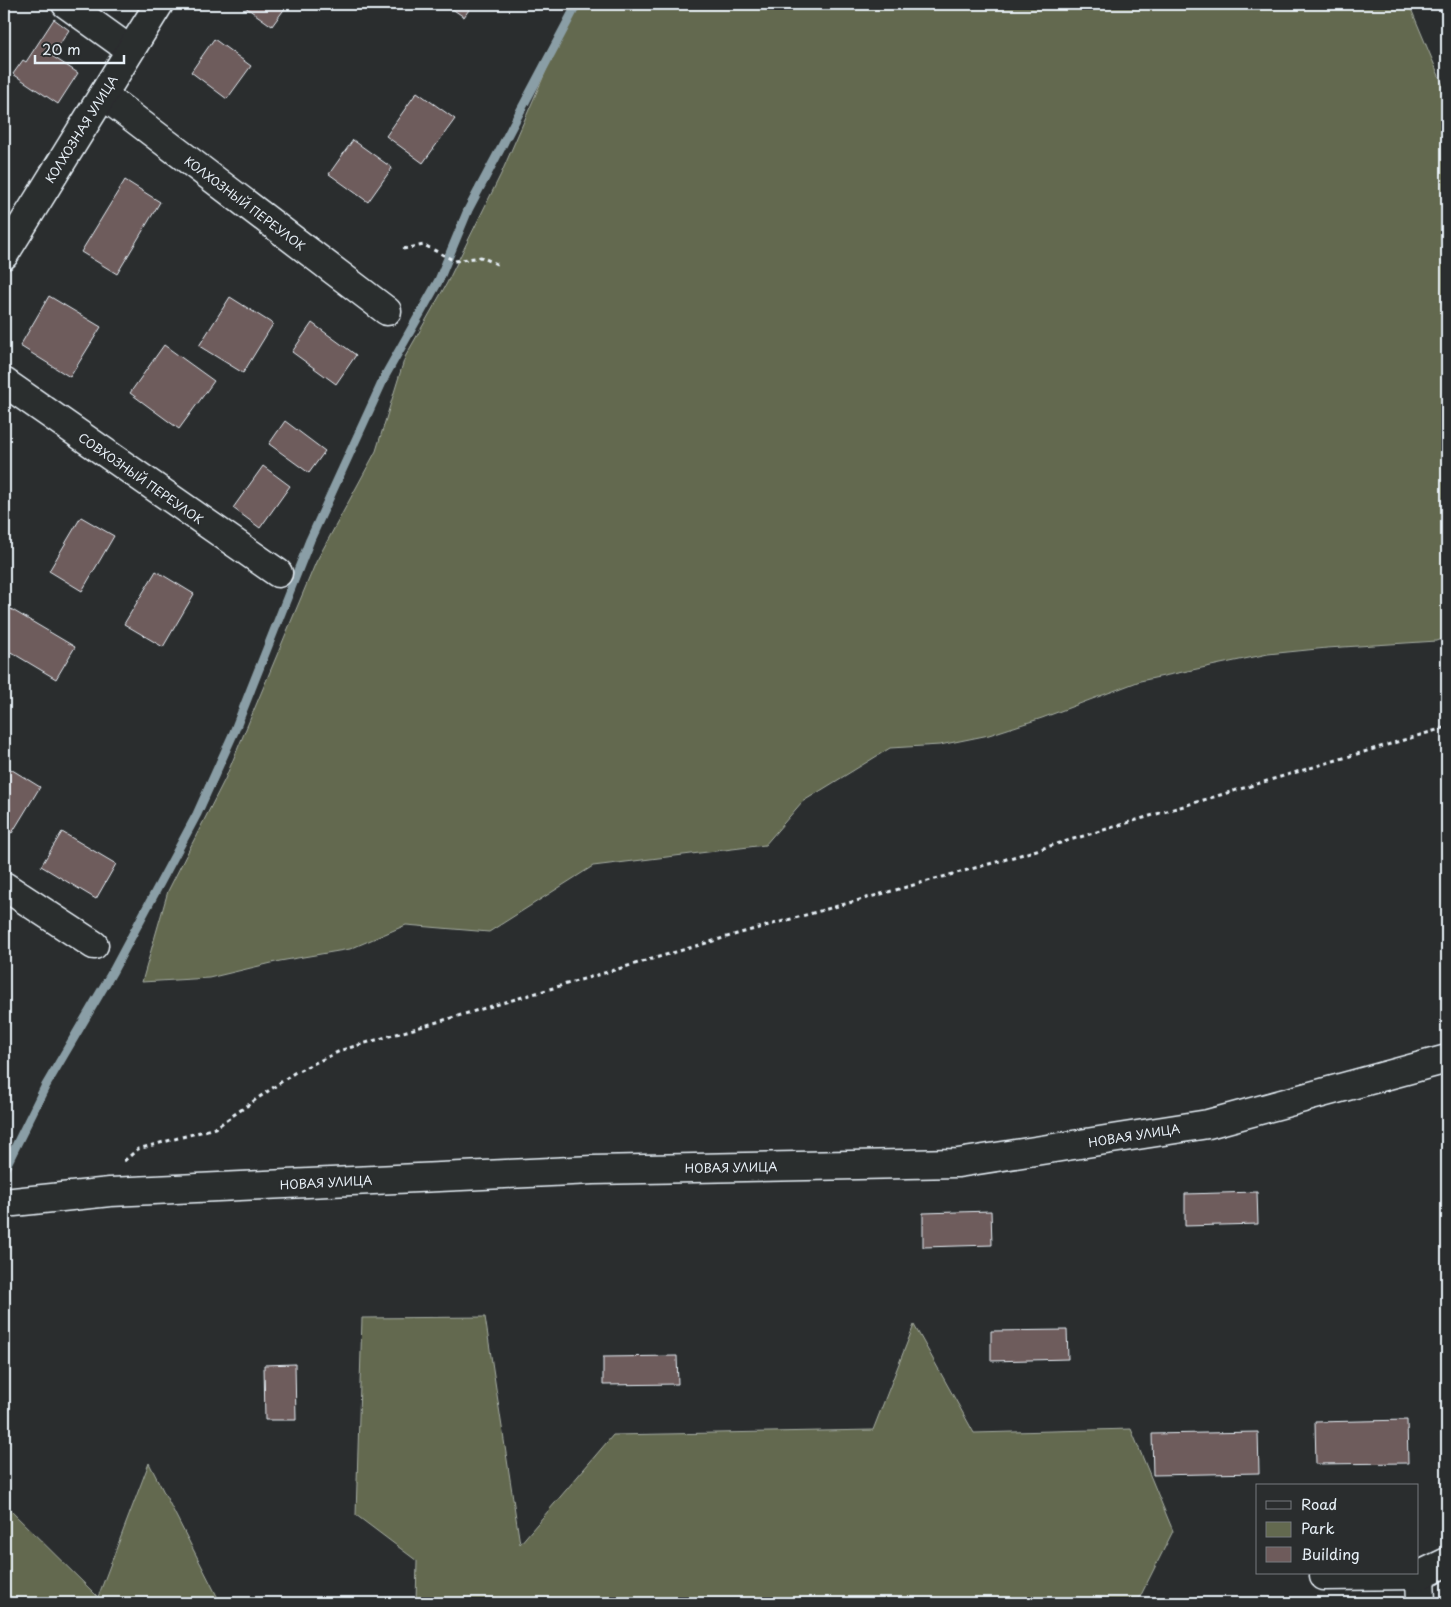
<svg xmlns="http://www.w3.org/2000/svg" width="1451" height="1607" font-family="'Playpen Sans',sans-serif">
<style>
.green{fill:#63694f;stroke:#a6ada4}
.lines{fill:none;stroke-linecap:round;stroke-linejoin:round}
.stream{stroke:#8a9ea6;stroke-width:9}
.building{fill:#6e5b5b;stroke:#e8f1f8}
.minor-casing{stroke:#e8f1f8;stroke-width:31}
.path{stroke:#e8f1f8;stroke-width:3;stroke-dasharray:4 4;stroke-linecap:butt}
.minor{stroke:#2a2d2e;stroke-width:28}
.labels{text-anchor:middle;dominant-baseline:central;stroke-width:4;stroke-linejoin:round;paint-order:stroke}
.street-label{font-size:12px;fill:#e8f1f8;stroke:#2a2d2e}
</style>
<rect width="100%" height="100%" fill="#2a2d2e"/>
<filter id="ink" filterUnits="userSpaceOnUse"><feTurbulence type="fractalNoise" baseFrequency=".02" numOctaves="2"/><feDisplacementMap in="SourceGraphic" scale="10" xChannelSelector="R" yChannelSelector="G"/><feConvolveMatrix kernelMatrix="1 2 1 2 8 2 1 2 1" color-interpolation-filters="sRGB"/></filter>
<g filter="url(#ink)">
<!-- green -->
<g class="green">
<polygon points="575,4 1409,4 1447,95 1447,637 1437,641 1327,648 1268,654 1140,681 1042,718 989,735 940,745 890,748 802,802 765,845 593,866 489,932 406,925 350,949 280,961 209,978 142,982 168,891 225,779 316,562 376,451 405,357 447,283 501,174"/>
<polygon points="485,1317 520,1544 613,1435 873,1430 914,1325 974,1433 1131,1429 1173,1531 1137,1603 416,1603 417,1561 356,1515 362,1318"/>
<polygon points="149,1463 218,1598 218,1603 4,1603 4,1504 98,1597"/>
</g>
<g class="lines">
<!-- stream -->
<polyline class="stream" points="4,1170 45,1087 113,971 197,814 234,732 310,540 386,374 439,280 468,210 577,4"/>
</g>
<!-- building -->
<g class="building">
<polygon points="241,4 288,4 272,26"/>
<polygon points="445,4 473,4 464,17"/>
<polygon points="54,19 69,30 52,56 78,73 58,104 13,74 23,60 26,62"/>
<polygon points="214,39 251,66 227,99 191,72"/>
<polygon points="417,92 455,119 423,163 386,136"/>
<polygon points="353,140 392,168 368,202 329,174"/>
<polygon points="125,180 160,202 117,274 81,252"/>
<polygon points="49,296 101,327 70,377 20,346"/>
<polygon points="230,297 273,324 243,373 199,346"/>
<polygon points="312,323 356,355 336,384 292,352"/>
<polygon points="164,345 214,381 179,429 130,393"/>
<polygon points="285,421 325,451 309,473 269,444"/>
<polygon points="263,466 290,486 260,528 233,508"/>
<polygon points="81,517 114,536 82,591 49,571"/>
<polygon points="156,571 194,594 163,647 124,624"/>
<polygon points="4,605 75,647 56,679 4,648"/>
<polygon points="4,765 40,787 12,833 4,828"/>
<polygon points="62,832 116,864 96,899 41,866"/>
<polygon points="1257,1192 1258,1224 1185,1226 1185,1194"/>
<polygon points="991,1211 992,1245 923,1247 923,1213"/>
<polygon points="1067,1330 1068,1359 991,1361 991,1331"/>
<polygon points="677,1356 678,1384 603,1385 603,1357"/>
<polygon points="295,1364 296,1420 265,1420 264,1365"/>
<polygon points="1407,1420 1408,1463 1316,1464 1315,1422"/>
<polygon points="1258,1432 1259,1473 1153,1475 1152,1434"/>
</g>
<g class="lines">
<defs>
<g id="minor">
<polyline points="66,4 130,50"/>
<polyline points="103,95 387,311"/>
<polyline points="4,255 159,4"/>
<polyline points="4,382 278,573"/>
<polyline points="4,886 94,945"/>
<polyline points="4,1203 110,1192 593,1170 958,1163 1208,1124 1447,1059"/>
<polyline points="1420,1575 1421,1603"/>
<polyline points="1324,1576 1420,1575 1447,1562"/>
</g>
</defs>
<!-- minor casing -->
<use href="#minor" class="minor-casing"/>
<!-- path -->
<g class="path">
<polyline points="403,249 424,245 455,261 481,257 499,265"/>
<polyline points="124,1161 138,1149 215,1128 294,1073 342,1050 737,934 1000,861 1447,727"/>
</g>
<!-- minor -->
<use href="#minor" class="minor"/>
</g>
</g>
<g class="labels">
<!-- street labels -->
<g class="street-label">
<text transform="translate(81 129) rotate(-58)">КОЛХОЗНАЯ УЛИЦА</text>
<text transform="translate(245 203) rotate(37)">КОЛХОЗНЫЙ ПЕРЕУЛОК</text>
<text transform="translate(141 478) rotate(35)">СОВХОЗНЫЙ ПЕРЕУЛОК</text>
<text transform="translate(1134 1135) rotate(-9)">НОВАЯ УЛИЦА</text>
<text transform="translate(731 1167) rotate(-1)">НОВАЯ УЛИЦА</text>
<text transform="translate(326 1182) rotate(-3)">НОВАЯ УЛИЦА</text>
</g>
</g>
<!-- margin -->
<rect width="1451" height="1607" fill="none" stroke="#2a2d2e" stroke-width="20"/>
<rect x="10" y="10" width="1431" height="1587" fill="none" stroke="#e8f1f8" stroke-width="2" filter="url(#ink)"/>
<!-- legend -->
<rect x="1256" y="1484" width="162" height="90" fill="#2a2d2e" stroke="#767b7f"/>
<rect x="1266" y="1501" width="25" height="8" fill="#2a2d2e" stroke="#767b7f"/>
<text x="1301" y="1510" font-size="15" fill="#e8f1f8">Road</text>
<rect x="1266" y="1522" width="25" height="15" fill="#63694f" stroke="#767b7f"/>
<text x="1301" y="1534" font-size="15" fill="#e8f1f8">Park</text>
<rect x="1266" y="1547" width="25" height="15" fill="#6e5b5b" stroke="#767b7f"/>
<text x="1301" y="1560" font-size="15" fill="#e8f1f8">Building</text>
<!-- scale -->
<path d="M35 55v8h89v-8" fill="none" stroke="#e8f1f8" stroke-width="2.5"/>
<text x="42" y="55" font-size="15" fill="#e8f1f8" stroke="#2a2d2e" stroke-width="4" paint-order="stroke">20 m</text>
</svg>
